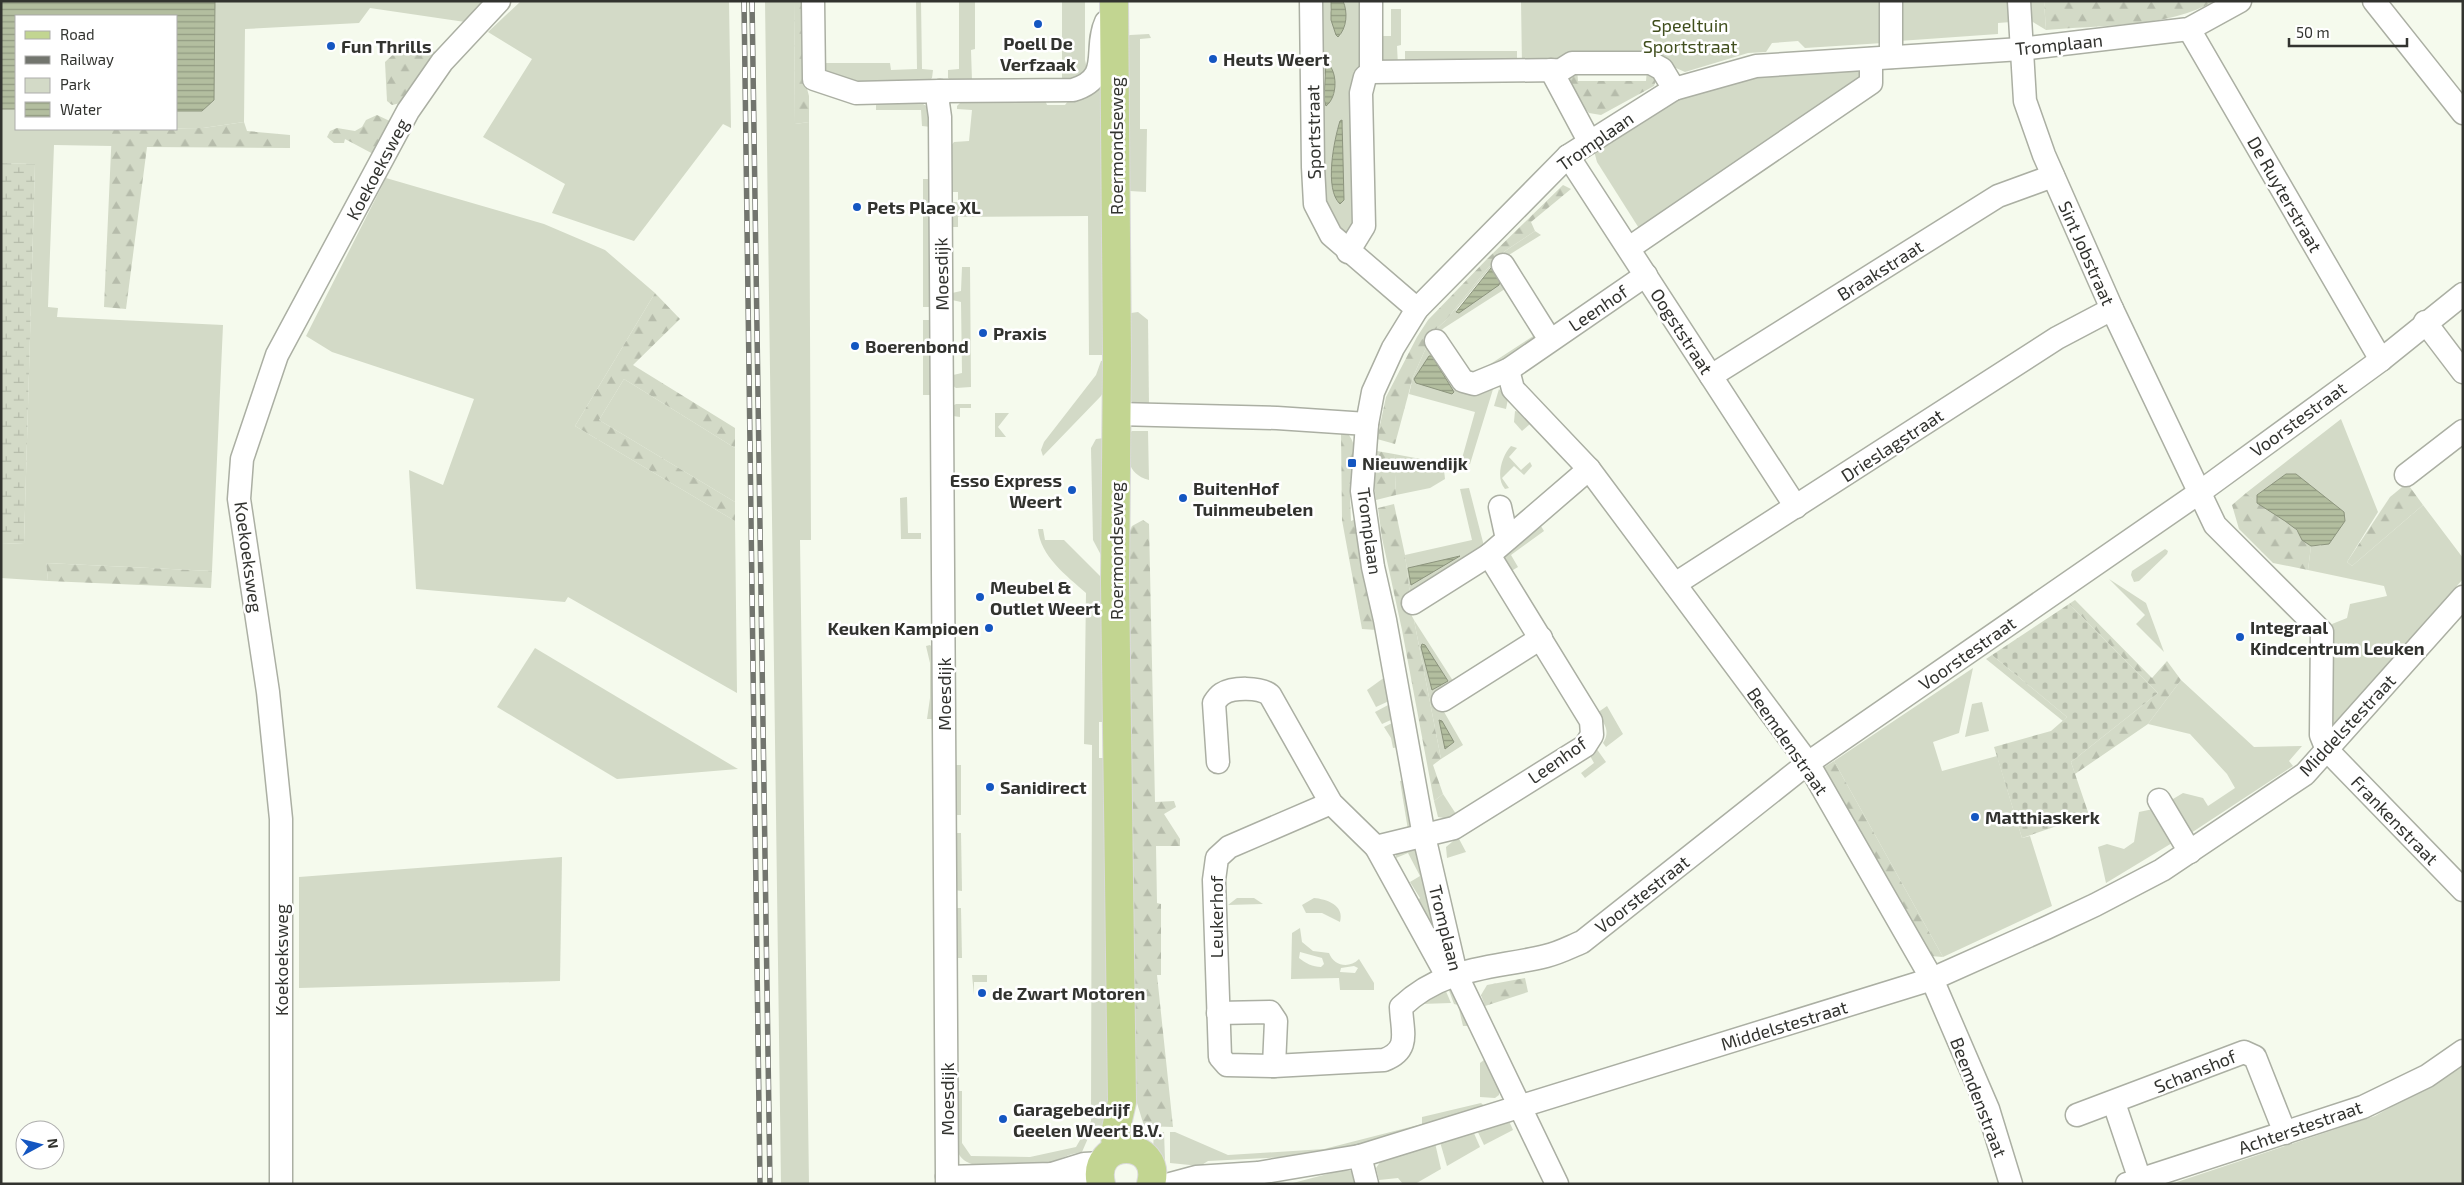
<svg xmlns="http://www.w3.org/2000/svg" width="2464" height="1185" font-family="'Exo 2',sans-serif">
<style>
.green{fill:#d3dac7;fill-rule:evenodd}
.forest{fill:url(#forest-firs)}
.wetland{fill:url(#wetland-marsh)}
.cemetery{fill:url(#cemetery-stones)}
.water{fill:url(#water-rules);stroke:#8c947d}
.lines{fill:none;stroke-linecap:round;stroke-linejoin:round}
.minor-casing{stroke:#abafa3;stroke-width:25}
.major-casing{stroke:#dadada;stroke-width:30}
.minor{stroke:#fff;stroke-width:22}
.major{stroke:#c2d591;stroke-width:28}
.rail-casing{stroke:#72756e;stroke-width:5.5}
.rail{stroke:#fff;stroke-width:4;stroke-dasharray:11;stroke-linecap:butt}
.poi-dot{fill:#1456c1;stroke:#fff;stroke-width:2}
.labels{text-anchor:middle;dominant-baseline:central;stroke-width:5;stroke-linejoin:round;paint-order:stroke}
.park-label{font-size:18px;fill:#414f1e;stroke:#fff}
.poi-label{font-size:18px;font-weight:bold;fill:#32332f;stroke:#fff;text-anchor:start}
.street-label{font-size:18px;fill:#32332f;stroke:#fff}
</style>
<defs>
<pattern id="forest-firs" width="22" height="20" patternUnits="userSpaceOnUse" patternTransform="scale(1.25)"><rect width="22" height="20" fill="#d3dac7"/><path d="M5 1l3.5 6h-7zM16 11l3.5 6h-7z" fill="#b6bcab"/></pattern>
<pattern id="wetland-marsh" width="20" height="14" patternUnits="userSpaceOnUse" patternTransform="scale(1.25)"><rect width="20" height="14" fill="#d3dac7"/><path d="M1 5h8M5 5V1M11 12h8M15 12V8" fill="none" stroke="#b6bcab"/></pattern>
<pattern id="cemetery-stones" width="16" height="16" patternUnits="userSpaceOnUse" patternTransform="scale(1.25)"><rect width="16" height="16" fill="#d3dac7"/><path d="M2 7V4a2 2 0 0 1 4 0v3zM10 15v-3a2 2 0 0 1 4 0v3z" fill="#b6bcab"/></pattern>
<pattern id="water-rules" width="6" height="5" patternUnits="userSpaceOnUse" patternTransform="scale(1.25)"><rect width="6" height="5" fill="#b3be9f"/><path d="M0 2.5h6" fill="none" stroke="#929b82"/></pattern>
</defs>
<rect width="100%" height="100%" fill="#f5faed"/>
<!-- green -->
<g class="green">
<polygon points="215,1 484,1 465,22 370,8 359,23 245,29 244,122 203,128 176,128 176,111 202,111 214,100"/>
<polygon points="521,1 729,1 731,128 723,124 634,241 552,213 565,184 483,137 532,59 488,32"/>
<polygon points="765,1 794,1 795,124 809,122 811,540 800,540 809,1184 781,1184"/>
<polygon points="916,1 921,1 922,69 933,70 932,78 928,82 840,83 826,71 825,63 890,63 891,70 917,69"/>
<polygon points="959,1 975,1 975,49 971,50 972,81 951,81 948,78 948,70 959,69"/>
<polygon points="1062,1 1085,1 1085,60 1088,73 1080,78 1062,78"/>
<path d="M1319 1H1331L1330 10 1340 36 1346 15 1343 1H1363C1363 28 1367 88 1350 108L1351 150 1356 156 1352 169V215L1357 221V226L1345 234 1340 231 1325 205ZM1324 73 1334 94 1324 99ZM1343 123 1342 163 1337 202 1332 173Z"/>
<polygon points="1521,1 1883,1 1883,43 1805,48 1798,41 1772,43 1766,52 1748,53 1685,72 1676,68 1672,70 1522,66"/>
<polygon points="1899,1 2011,1 2011,22 1998,23 1998,34 1899,41"/>
<polygon points="2028,1 2044,1 2046,30 2028,19"/>
<polygon points="1391,9 1401,9 1401,45 1397,46 1398,66 1383,62 1380,56 1379,36 1391,36"/>
<polygon points="1149,34 1151,38 1140,39 1140,129 1147,129 1146,192 1130,191 1125,187 1124,38 1130,35"/>
<polygon points="1405,51 1517,51 1517,66 1405,61"/>
<polygon points="1870,71 1642,233 1597,162 1594,151 1665,104 1723,83 1798,72"/>
<polygon points="1105,88 1108,355 1089,355 1088,216 958,217 958,227 950,227 950,202 958,202 958,192 950,192 949,148 954,142 969,141 972,110 957,109 957,106 961,102 1045,100 1047,105 1065,105 1068,101 1081,99 1098,89"/>
<path d="M876 101C890 101 923 95 930 111 931 115 930 122 931 127L922 126 921 110H876Z"/>
<polygon points="1,109 16,109 16,129 112,129 112,146 54,145 48,307 58,308 57,317 223,325 212,571 46,563 48,581 1,578 1,543 24,544 35,164 1,163"/>
<polygon points="386,178 544,224 605,250 655,293 575,426 735,521 737,693 568,597 565,602 416,589 409,470 443,485 474,399 332,352 306,336"/>
<polygon points="923,179 931,179 932,307 923,307"/>
<path d="M1535 231 1541 235 1496 263 1508 287 1444 328 1432 339 1434 350 1494 386 1470 464 1461 462 1475 412 1409 394 1413 377 1433 332 1446 320 1487 269 1505 251ZM1490 268 1494 269 1456 312V310Z"/>
<polygon points="962,267 970,267 971,387 956,388 952,385 953,375 962,373 961,302 952,300 952,293 961,291"/>
<polygon points="1138,312 1148,320 1149,406 1136,406 1129,399 1126,320 1131,313"/>
<polygon points="923,320 931,320 932,395 923,395"/>
<polygon points="1538,333 1540,336 1474,379 1472,376"/>
<polygon points="1107,360 1107,385 1101,396 1043,456 1041,450 1044,442 1096,375 1101,361"/>
<polygon points="624,379 735,448 735,502 599,420"/>
<polygon points="1499,389 1508,399 1506,409 1494,406"/>
<polygon points="956,404 971,404 971,408 960,408 960,417 953,416 952,406"/>
<polygon points="1515,411 1520,412 1530,424 1522,431 1514,422"/>
<polygon points="995,413 1009,413 998,427 1006,437 995,437"/>
<polygon points="2341,419 2378,512 2347,562 2352,566 2423,505 2463,558 2463,579 2330,729 2332,624 2347,618 2350,604 2387,596 2384,586 2308,570 2311,546 2321,546 2296,474 2286,474 2257,495 2257,503 2246,493"/>
<path d="M1132 431H1148L1149 480C1126 474 1127 455 1127 435Z"/>
<polygon points="1104,438 1102,557 1093,540 1091,448 1096,439"/>
<path d="M1511 446 1517 448 1509 457 1521 470 1530 462 1532 466 1524 475 1514 466 1502 478 1509 488 1505 489C1495 478 1502 455 1511 446Z"/>
<polygon points="1394,454 1426,460 1444,470 1445,479 1430,488 1396,495"/>
<polygon points="1469,488 1484,546 1410,594 1405,555 1472,540 1460,489"/>
<polygon points="907,497 908,533 921,533 921,539 901,539 900,498"/>
<polygon points="1539,523 1544,531 1511,555 1518,567 1508,573 1504,561 1505,556"/>
<path d="M1038 529H1043L1045 540H1064L1105 581 1104 722H1099V758H1104L1111 1129H1092L1082 1152C1067 1154 1062 1159 1050 1162 1031 1168 972 1174 960 1156 950 1140 955 1110 955 1091H962V1143L971 1156 1030 1157 1076 1147 1091 1121 1092 745 1084 744 1086 593C1067 576 1040 556 1038 529Z"/>
<polygon points="2165,549 2168,551 2167,554 2139,581 2134,582 2131,575 2132,571"/>
<polygon points="2109,579 2146,603 2164,652 2136,624 2145,615"/>
<polygon points="1414,620 1455,684 1435,696 1463,745 1441,759"/>
<polygon points="930,645 934,649 933,719 927,719 930,698 930,663 926,646"/>
<polygon points="535,648 738,769 617,779 497,707"/>
<polygon points="1992,655 2067,717 2063,721 1986,659"/>
<polygon points="1973,668 1959,733 1933,742 1942,771 1997,756 2022,838 2030,836 2052,906 1943,957 1834,761"/>
<polygon points="1385,677 1389,701 1376,707 1367,690"/>
<polygon points="2181,680 2254,747 2302,746 2289,761 2293,766 2188,835 2168,802 2183,793 2203,798 2208,806 2235,788 2227,774 2190,734 2148,724"/>
<polygon points="1982,702 1989,731 1965,737 1972,704"/>
<polygon points="1390,704 1393,719 1382,724 1375,712"/>
<path d="M1607 706 1623 734 1606 747 1603 743C1611 731 1604 723 1597 713Z"/>
<polygon points="1394,722 1399,747 1393,748 1391,738 1384,727"/>
<polygon points="1596,748 1606,762 1585,778 1581,773 1594,763 1589,754"/>
<polygon points="952,765 961,765 961,815 953,815"/>
<polygon points="1406,780 1414,826 1408,830 1400,781"/>
<polygon points="1443,794 1456,814 1449,819 1438,817 1434,801"/>
<polygon points="2158,808 2177,840 2106,883 2098,847 2107,844 2124,849 2134,842 2139,812"/>
<polygon points="953,833 961,833 962,891 953,890"/>
<polygon points="1458,837 1466,852 1447,858 1446,847"/>
<polygon points="1417,846 1441,941 1418,900 1420,898 1410,882 1420,876 1408,853 1396,858 1396,849"/>
<polygon points="562,857 560,981 299,988 299,877"/>
<polygon points="1237,898 1254,898 1263,904 1228,905"/>
<path d="M1314 898C1326 899 1345 905 1340 922L1322 913H1306L1302 905Z"/>
<polygon points="953,908 961,908 962,958 953,958"/>
<path d="M1300 928 1302 942 1313 951 1329 953C1334 966 1349 969 1359 959L1374 983V990H1340L1339 978 1291 979 1292 933ZM1300 952 1322 958 1324 964 1321 967C1313 967 1305 963 1299 958ZM1354 966 1358 968 1355 973 1340 972 1341 968Z"/>
<polygon points="972,975 987,975 987,982 974,982 974,995"/>
<polygon points="1448,988 1453,988 1469,1026 1463,1026 1458,1005 1454,1004"/>
<polygon points="1445,989 1451,1003 1421,1004"/>
<polygon points="1484,1060 1499,1090 1499,1095 1495,1098 1480,1097 1480,1063"/>
<polygon points="2463,1066 2463,1184 2171,1184 2375,1116"/>
<polygon points="1481,1103 1487,1108 1345,1151 1306,1156 1208,1161 1200,1166 1170,1163 1170,1132 1175,1132 1228,1155 1324,1149 1422,1124 1422,1117"/>
<polygon points="1509,1121 1513,1130 1484,1145 1477,1130"/>
<polygon points="1473,1131 1480,1147 1447,1166 1440,1142"/>
<polygon points="1154,1132 1164,1132 1165,1160 1159,1158 1153,1149"/>
<polygon points="1435,1143 1441,1169 1415,1184 1403,1184 1398,1178 1379,1180 1376,1168 1383,1158"/>
<polygon points="1343,1170 1353,1171 1360,1184 1289,1184"/>
</g>
<!-- forest -->
<g class="forest">
<polygon points="794,1 805,1 805,81 809,96 809,122 795,124"/>
<path d="M2044 1H2214C2170 28 2096 25 2046 30Z"/>
<polygon points="399,49 441,52 409,101 392,105 387,101 385,62"/>
<polygon points="1577,69 1578,81 1646,81 1647,70 1657,78 1654,86 1601,115 1589,113 1567,87 1568,77"/>
<polygon points="377,115 394,123 377,156 345,139 344,143 334,143 327,137 330,131 337,128 355,131 362,127 366,120"/>
<polygon points="244,122 247,131 290,135 290,148 147,147 126,309 104,307 112,129 203,128"/>
<polygon points="1563,185 1571,189 1531,222 1535,231 1505,251 1487,269 1446,320 1433,332 1413,377 1395,444 1377,439 1386,397 1417,337 1428,320 1487,259"/>
<polygon points="655,293 680,319 633,365 735,428 735,448 624,379 599,420 735,502 735,521 575,426"/>
<path d="M1347 433C1361 446 1354 479 1354 496L1350 497 1351 521 1356 519 1377 630 1362 629 1342 520 1341 434Z"/>
<polygon points="1377,451 1394,454 1396,495 1376,500 1373,477"/>
<polygon points="2407,483 2423,505 2352,566 2347,562 2390,497"/>
<path d="M2246 493C2261 507 2281 515 2295 529 2302 536 2302 540 2311 546L2308 570 2273 563 2239 529 2232 505Z"/>
<polygon points="1394,504 1405,555 1410,594 1403,599 1414,620 1441,759 1433,765 1443,794 1434,801 1402,630 1382,538 1378,508"/>
<polygon points="1143,520 1149,524 1155,802 1174,801 1176,807 1164,814 1180,839 1180,846 1156,846 1157,903 1161,904 1161,975 1157,975 1173,1127 1144,1126 1133,1090 1127,537 1132,526"/>
<polygon points="46,563 212,571 211,588 48,581"/>
<polygon points="2075,600 2152,678 2167,661 2181,680 2148,724 2075,774 2071,762 2158,693 2069,604"/>
<polygon points="1834,761 1943,957 1930,956 1823,768"/>
<polygon points="1525,978 1528,992 1485,1006 1481,995 1487,985"/>
</g>
<!-- wetland -->
<polygon class="wetland" points="1,163 35,164 24,544 1,543"/>
<!-- cemetery -->
<polygon class="cemetery" points="2069,604 2158,693 2071,762 2089,815 2022,838 1994,747 2051,731 2067,717 1992,655"/>
<!-- water -->
<g class="water">
<polygon points="1,1 215,1 214,100 202,111 176,111 176,16 16,16 16,109 1,109"/>
<path d="M1331 1H1343C1348 12 1347 28 1338 37L1336 35 1331 20Z"/>
<path d="M1326 62C1338 70 1338 97 1326 106L1324 99Z"/>
<path d="M1342 120 1344 200 1340 204C1324 189 1334 140 1340 121Z"/>
<polygon points="1491,268 1494,269 1500,281 1499,285 1459,313 1456,312"/>
<polygon points="1429,356 1432,356 1454,392 1452,394 1416,383 1414,379"/>
<polygon points="2286,474 2296,474 2344,512 2345,521 2329,544 2311,546 2302,540 2297,530 2285,521 2257,503 2257,495"/>
<polygon points="1460,556 1411,585 1408,568"/>
<polygon points="1422,644 1425,645 1448,681 1432,690 1421,647"/>
<polygon points="1439,720 1442,721 1454,742 1445,749"/>
</g>
<g class="lines">
<defs>
<g id="minor">
<polyline points="813,1 814,79 856,93 940,91 938,103 940,117 947,1177"/>
<polyline points="1311,1 1313,167 1315,204 1331,235 1417,309"/>
<polyline points="1371,1 1371,72 1561,70 1572,63 1651,63 1662,69 1674,89"/>
<polyline points="2019,1 2025,101 2044,155 2112,309 2215,525 2322,632 2321,735 2327,750 2463,890"/>
<polyline points="2374,1 2463,113"/>
<polyline points="2189,29 2381,360"/>
<polyline points="1891,57 1891,1"/>
<polyline points="1551,70 1589,141"/>
<path d="M940 91 1073 90C1113 78 1093 50 1106 22"/>
<polyline points="1568,156 1796,507"/>
<polyline points="1629,248 1871,83 1871,59"/>
<polyline points="1348,252 1364,226 1361,93 1365,77 1371,72"/>
<polyline points="1503,265 1550,340"/>
<polyline points="2425,322 2463,372"/>
<polyline points="1436,341 1463,381 1474,384 1508,370 1646,275"/>
<polyline points="1508,370 1513,389 1589,469 1808,763 1932,979 1988,1109 2011,1184"/>
<polyline points="1711,376 1998,196 2053,176"/>
<polyline points="1117,414 1277,418 1367,424"/>
<polyline points="2406,475 2463,431"/>
<polyline points="1500,507 1507,539"/>
<polyline points="1675,584 2057,338 2112,309"/>
<polyline points="1413,603 1489,555"/>
<polyline points="1443,700 1541,638"/>
<path d="M1218 762 1214 703C1216 700 1219 696 1222 694 1233 687 1260 687 1270 695L1331 803 1376 847 1454 828 1585 746 1592 735 1591 721 1489 555 1589 469"/>
<polyline points="2159,800 2190,852"/>
<path d="M1331 803 1229 847 1217 858 1214 880 1220 1057 1227 1065 1274 1066 1384 1060C1411 1050 1402 1032 1401 1007 1444 966 1492 969 1546 956 1559 953 1570 947 1582 942L1808 763 2200 492 2381 360 2463 294"/>
<polyline points="1376,847 1447,976"/>
<polyline points="1218,1013 1270,1012 1276,1021 1274,1066"/>
<polyline points="2114,1103 2140,1180"/>
<polyline points="2077,1115 2244,1052 2255,1057 2285,1133"/>
<polyline points="1360,1156 1367,1184"/>
<polyline points="1052,1174 1084,1184"/>
<polyline points="281,1184 281,819 268,692 239,499 242,459 277,355 408,111 442,62 499,1"/>
<polyline points="947,1184 947,1177 1052,1174 1084,1164 1102,1163"/>
<polyline points="1170,1184 1196,1177 1258,1173 1360,1156 1932,979 2046,928 2095,905 2162,870 2305,774 2463,597"/>
<polyline points="1557,1184 1456,974 1424,836 1385,620 1373,567 1362,491 1367,424 1373,392 1393,348 1417,309 1568,156 1674,89 1756,66 2021,49 2189,29 2240,1"/>
<polyline points="2127,1184 2363,1107 2427,1076 2463,1051"/>
</g>
<g id="major">
<polyline points="1114,1 1117,357 1115,582 1122,1102 1115,1133 1116,1150"/>
<path d="M1101 1184C1090 1137 1163 1138 1151 1184"/>
</g>
</defs>
<!-- minor casing -->
<use href="#minor" class="minor-casing"/>
<!-- major casing -->
<use href="#major" class="major-casing"/>
<!-- minor -->
<use href="#minor" class="minor"/>
<!-- major -->
<use href="#major" class="major"/>
<defs>
<g id="rail">
<polyline points="744,1 760,1184"/>
<polyline points="752,1 770,1184"/>
</g>
</defs>
<!-- rail casing -->
<use href="#rail" class="rail-casing"/>
<!-- rail -->
<use href="#rail" class="rail"/>
</g>
<!-- markers -->
<g class="poi-dot">
<circle cx="1038" cy="24" r="5"/>
<circle cx="331" cy="46" r="5"/>
<circle cx="1213" cy="59" r="5"/>
<circle cx="857" cy="207" r="5"/>
<circle cx="983" cy="333" r="5"/>
<circle cx="855" cy="346" r="5"/>
<rect x="1347" y="458" width="10" height="10" rx="2.5"/>
<circle cx="1072" cy="490" r="5"/>
<circle cx="1183" cy="498" r="5"/>
<circle cx="980" cy="597" r="5"/>
<circle cx="989" cy="628" r="5"/>
<circle cx="2240" cy="637" r="5"/>
<circle cx="990" cy="787" r="5"/>
<circle cx="1975" cy="817" r="5"/>
<circle cx="982" cy="993" r="5"/>
<circle cx="1003" cy="1119" r="5"/>
</g>
<g class="labels">
<!-- park labels -->
<g class="park-label">
<text x="1690" y="25">Speeltuin<tspan x="1690" dy="21">Sportstraat</tspan></text>
</g>
<!-- poi labels -->
<g class="poi-label">
<text x="1038" y="43" text-anchor="middle">Poell De<tspan x="1038" dy="21">Verfzaak</tspan></text>
<text x="341" y="46">Fun Thrills</text>
<text x="1223" y="59">Heuts Weert</text>
<text x="867" y="207">Pets Place XL</text>
<text x="993" y="333">Praxis</text>
<text x="865" y="346">Boerenbond</text>
<text x="1362" y="463">Nieuwendijk</text>
<text x="1062" y="480" text-anchor="end">Esso Express<tspan x="1062" dy="21">Weert</tspan></text>
<text x="1193" y="488">BuitenHof<tspan x="1193" dy="21">Tuinmeubelen</tspan></text>
<text x="990" y="587">Meubel &amp;<tspan x="990" dy="21">Outlet Weert</tspan></text>
<text x="2250" y="627">Integraal<tspan x="2250" dy="21">Kindcentrum Leuken</tspan></text>
<text x="979" y="628" text-anchor="end">Keuken Kampioen</text>
<text x="1000" y="787">Sanidirect</text>
<text x="1985" y="817">Matthiaskerk</text>
<text x="992" y="993">de Zwart Motoren</text>
<text x="1013" y="1109">Garagebedrijf<tspan x="1013" dy="21">Geelen Weert B.V.</tspan></text>
</g>
<!-- street labels -->
<g class="street-label">
<text transform="translate(2059 44) rotate(-6)">Tromplaan</text>
<text transform="translate(1313 132) rotate(-91)">Sportstraat</text>
<text transform="translate(1595 141) rotate(-35)">Tromplaan</text>
<text transform="translate(1116 146) rotate(-90)">Roermondseweg</text>
<text transform="translate(377 169) rotate(-62)">Koekoeksweg</text>
<text transform="translate(2285 194) rotate(60)">De Ruyterstraat</text>
<text transform="translate(2087 253) rotate(66)">Sint Jobstraat</text>
<text transform="translate(1880 270) rotate(-32)">Braakstraat</text>
<text transform="translate(941 274) rotate(-91)">Moesdijk</text>
<text transform="translate(1598 308) rotate(-34)">Leenhof</text>
<text transform="translate(1682 331) rotate(57)">Oogststraat</text>
<text transform="translate(2298 419) rotate(-36)">Voorstestraat</text>
<text transform="translate(1892 445) rotate(-33)">Drieslagstraat</text>
<text transform="translate(1370 531) rotate(82)">Tromplaan</text>
<text transform="translate(1116 551) rotate(-90)">Roermondseweg</text>
<text transform="translate(249 557) rotate(82)">Koekoeksweg</text>
<text transform="translate(1967 653) rotate(-35)">Voorstestraat</text>
<text transform="translate(944 694) rotate(-90)">Moesdijk</text>
<text transform="translate(2347 725) rotate(-47)">Middelstestraat</text>
<text transform="translate(1788 741) rotate(55)">Beemdenstraat</text>
<text transform="translate(1557 760) rotate(-35)">Leenhof</text>
<text transform="translate(2395 820) rotate(46)">Frankenstraat</text>
<text transform="translate(1642 894) rotate(-38)">Voorstestraat</text>
<text transform="translate(1216 917) rotate(-90)">Leukerhof</text>
<text transform="translate(1446 928) rotate(76)">Tromplaan</text>
<text transform="translate(281 960) rotate(-90)">Koekoeksweg</text>
<text transform="translate(1784 1025) rotate(-17)">Middelstestraat</text>
<text transform="translate(2195 1071) rotate(-22)">Schanshof</text>
<text transform="translate(1979 1097) rotate(69)">Beemdenstraat</text>
<text transform="translate(947 1099) rotate(-90)">Moesdijk</text>
<text transform="translate(2300 1127) rotate(-19)">Achterstestraat</text>
</g>
</g>
<!-- border -->
<rect width="2464" height="1185" fill="none" stroke="#32332f" stroke-width="5"/>
<!-- legend -->
<rect x="15" y="15" width="162" height="115" fill="#ffffff" stroke="#adadac"/>
<rect x="25" y="31" width="25" height="8" fill="#c2d591" stroke="#adadac"/>
<text x="60" y="40" font-size="15" fill="#32332f">Road</text>
<rect x="25" y="56" width="25" height="8" fill="#72756e" stroke="#adadac"/>
<text x="60" y="65" font-size="15" fill="#32332f">Railway</text>
<rect x="25" y="78" width="25" height="15" fill="#d3dac7" stroke="#adadac"/>
<text x="60" y="90" font-size="15" fill="#32332f">Park</text>
<rect x="25" y="102" width="25" height="15" fill="url(#water-rules)" stroke="#adadac"/>
<text x="60" y="115" font-size="15" fill="#32332f">Water</text>
<!-- north arrow -->
<g transform="translate(40 1145) rotate(83)"><circle r="24" fill="#ffffff" stroke="#adadac"/>
<path d="M0-4L9 19L0 12L-9 19Z" fill="#1456c1"/>
<text y="-8" font-size="14" font-weight="bold" text-anchor="middle" fill="#32332f">N</text>
</g>
<!-- scale -->
<path d="M2289 38v8h118v-8" fill="none" stroke="#32332f" stroke-width="2.5"/>
<text x="2296" y="38" font-size="15" fill="#32332f" stroke="#ffffff" stroke-width="4" paint-order="stroke">50 m</text>
</svg>
